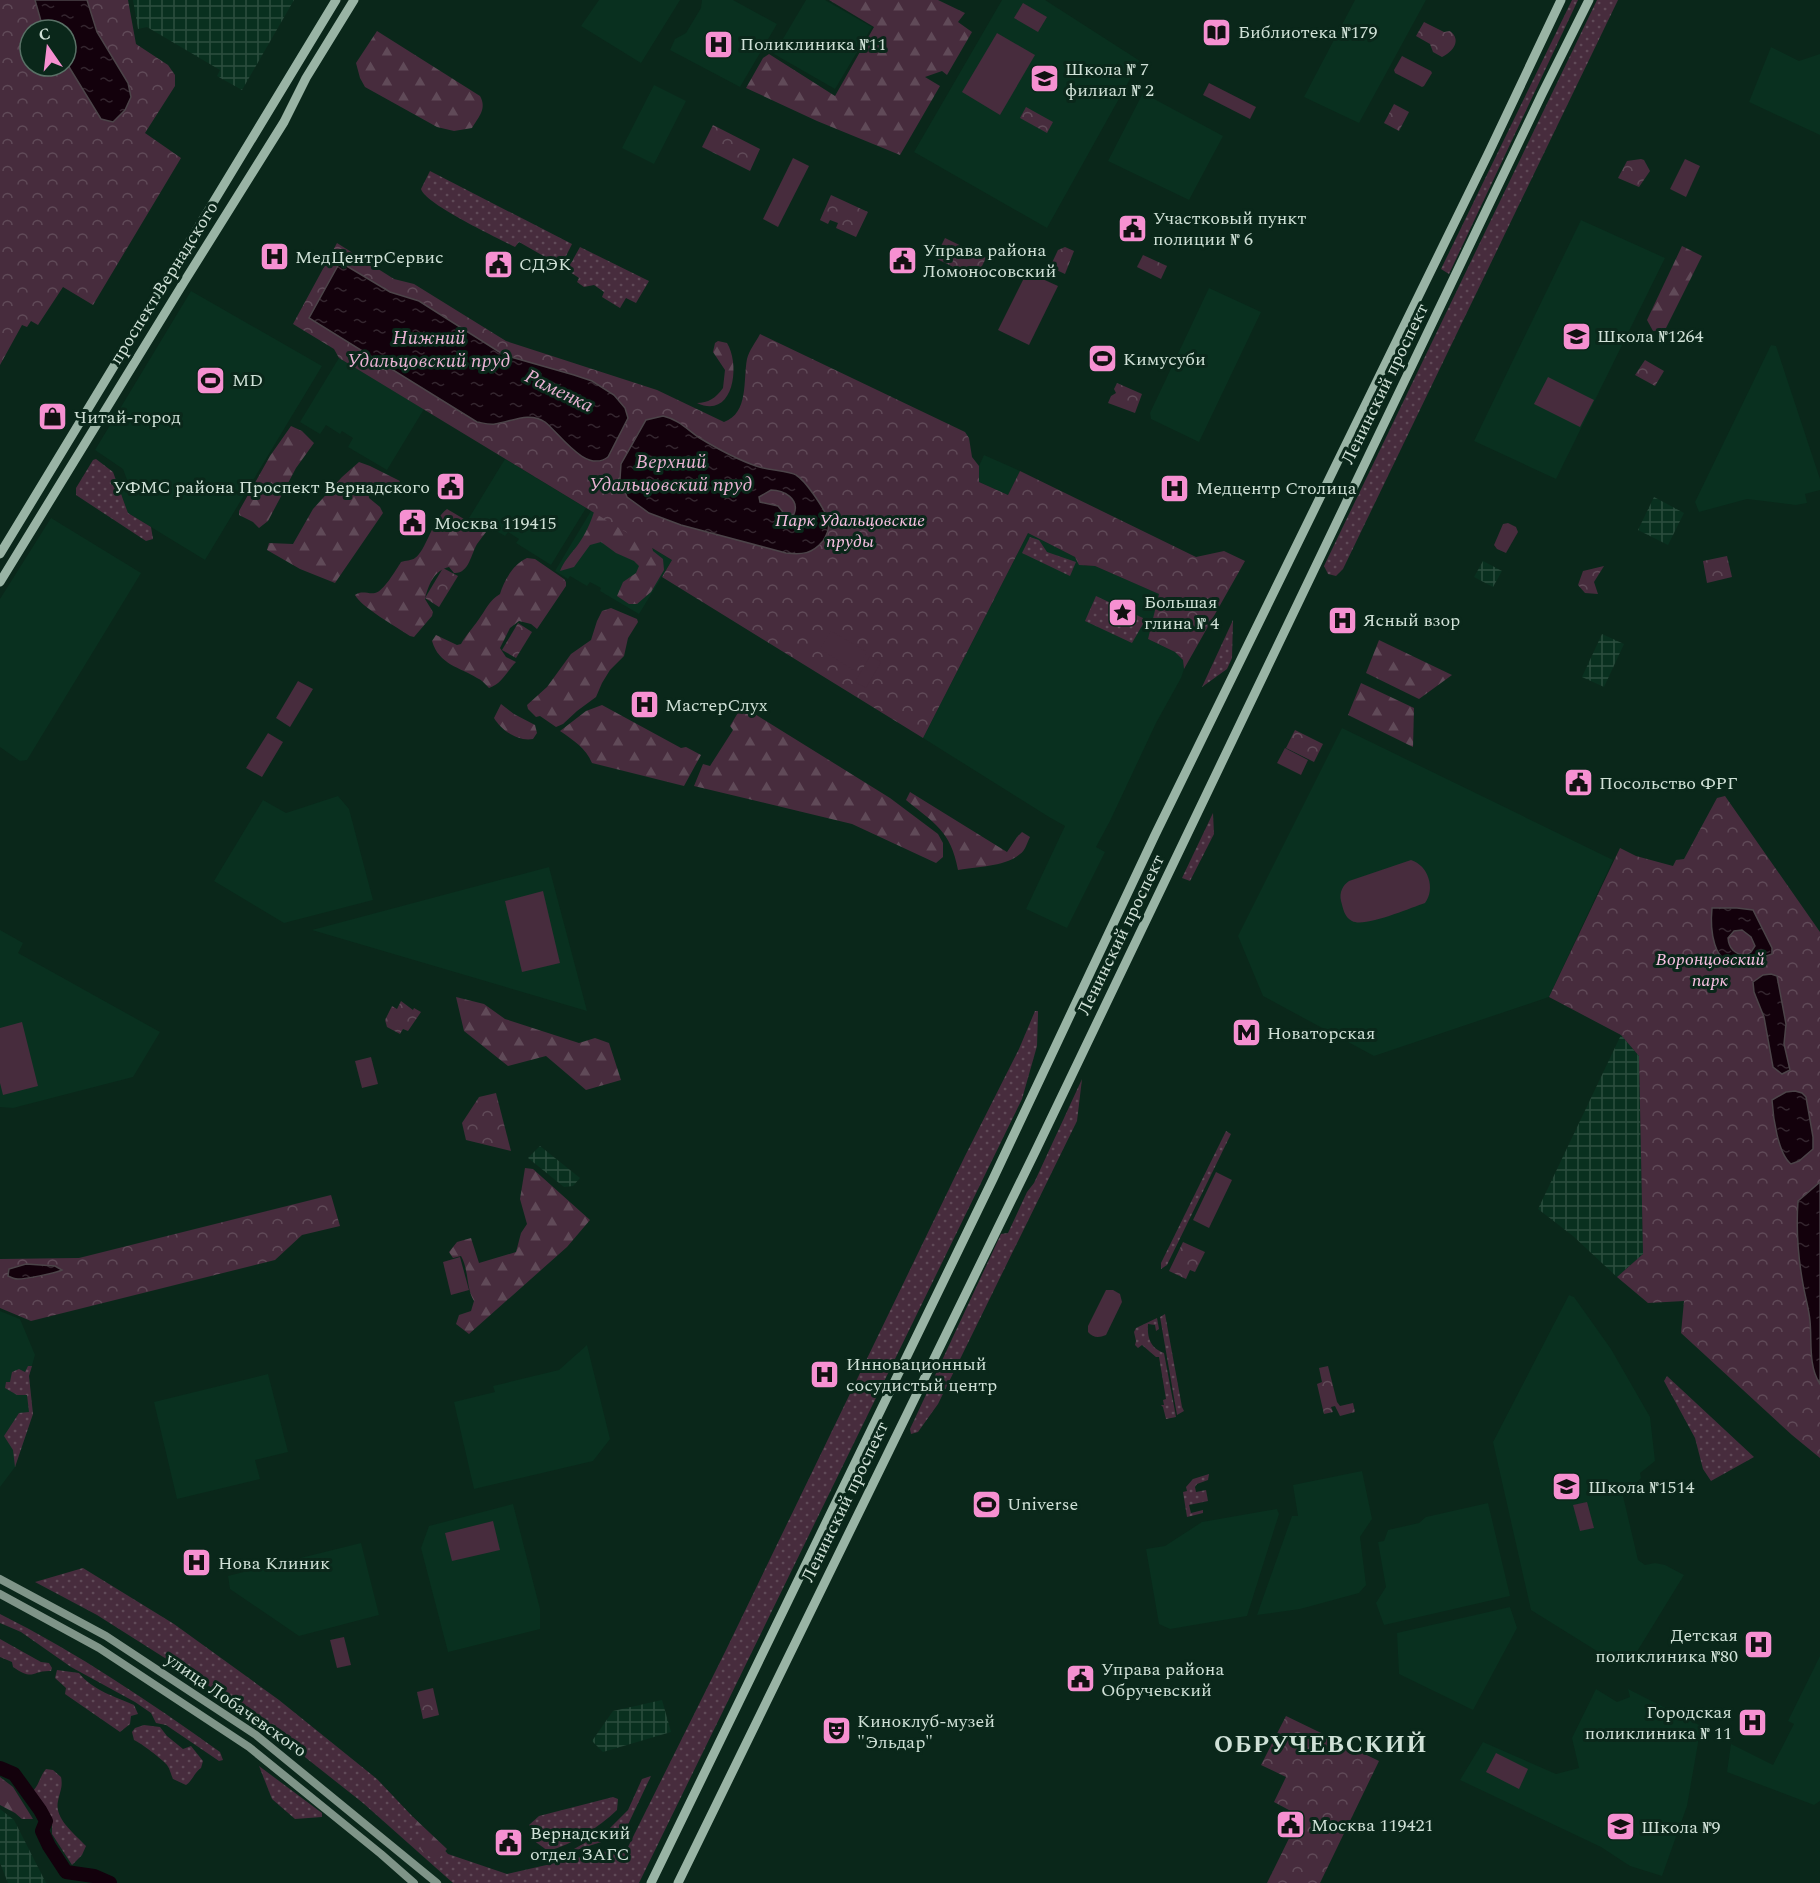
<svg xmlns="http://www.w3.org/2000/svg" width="1820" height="1883" font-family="Spectral,serif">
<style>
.built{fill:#09301f}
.industrial{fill:url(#industrial-grid)}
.grass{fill:url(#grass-dots)}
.forest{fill:url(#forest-firs)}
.park{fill:url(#park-crowns);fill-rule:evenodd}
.garden{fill:#472c3d}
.water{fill:url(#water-ripples);stroke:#4c4449;stroke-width:1.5;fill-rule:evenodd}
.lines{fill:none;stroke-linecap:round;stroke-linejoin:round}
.river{stroke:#13010c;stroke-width:14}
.secondary{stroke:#7f9488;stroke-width:8}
.primary{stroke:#99b4a5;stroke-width:9}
.labels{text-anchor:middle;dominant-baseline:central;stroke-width:6;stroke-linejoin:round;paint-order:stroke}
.poi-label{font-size:18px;fill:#d0e1d7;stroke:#0a271a;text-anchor:start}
.street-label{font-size:18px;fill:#d0e1d7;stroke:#0a271a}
.park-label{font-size:18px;font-style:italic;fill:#f9c1e3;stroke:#0a271a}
.water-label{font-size:20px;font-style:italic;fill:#e9b2d3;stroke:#0a271a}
.district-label{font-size:24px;font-weight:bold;letter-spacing:1.5px;fill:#d0e1d7;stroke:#0a271a}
</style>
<defs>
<pattern id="industrial-grid" width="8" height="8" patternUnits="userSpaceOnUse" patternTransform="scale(1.5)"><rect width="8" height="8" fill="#09301f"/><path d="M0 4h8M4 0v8" fill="none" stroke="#2c4e3f"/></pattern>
<pattern id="grass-dots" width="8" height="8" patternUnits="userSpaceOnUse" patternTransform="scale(1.5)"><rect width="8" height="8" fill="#472c3d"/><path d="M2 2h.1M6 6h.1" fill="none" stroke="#604a58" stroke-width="1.8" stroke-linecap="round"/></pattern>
<pattern id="forest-firs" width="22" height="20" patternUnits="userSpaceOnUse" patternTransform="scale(1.5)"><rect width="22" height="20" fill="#472c3d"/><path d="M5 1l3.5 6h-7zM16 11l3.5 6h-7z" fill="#604a58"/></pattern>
<pattern id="park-crowns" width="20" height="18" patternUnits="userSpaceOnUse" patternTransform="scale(1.5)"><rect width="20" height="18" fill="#472c3d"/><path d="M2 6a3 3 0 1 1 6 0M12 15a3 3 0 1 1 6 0" fill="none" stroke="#604a58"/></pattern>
<pattern id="water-ripples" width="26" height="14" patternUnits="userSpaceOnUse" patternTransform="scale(1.5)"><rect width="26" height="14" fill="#13010c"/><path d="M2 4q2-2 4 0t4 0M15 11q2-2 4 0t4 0" fill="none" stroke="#34262f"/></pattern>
</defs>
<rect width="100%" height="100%" fill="#0a271a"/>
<!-- built -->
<g class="built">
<polygon points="599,0 680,0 641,63 581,26"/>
<polygon points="702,0 733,0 777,24 740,87 670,50 675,39 686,33 701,8"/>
<polygon points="806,0 825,0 872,27 835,89 774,54"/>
<polygon points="1002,0 1045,0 1140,61 1047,228 914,152"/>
<polygon points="1355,0 1426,0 1359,123 1304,97"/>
<polygon points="1771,47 1799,61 1820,54 1820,135 1749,102"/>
<polygon points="654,85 686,101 654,164 622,148"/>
<polygon points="1143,93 1223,136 1189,200 1108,161"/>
<polygon points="1581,220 1665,258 1556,479 1474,441"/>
<polygon points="1209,288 1261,312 1199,442 1151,419 1150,413"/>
<polygon points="191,291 322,366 205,560 128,513 121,494 127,480 123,469 95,450"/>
<polygon points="1771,345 1776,346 1820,479 1820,490 1805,494 1807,503 1796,505 1747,499 1699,512 1695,502"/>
<polygon points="339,358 424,409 387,470 348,447 353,438 342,431 340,434 326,425 320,434 300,422"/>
<polygon points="984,455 1020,471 1008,495 979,482 979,466"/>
<polygon points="505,459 586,508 551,565 516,543 519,539 508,532 505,536 489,527 487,529 469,518"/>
<polygon points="591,511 672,560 639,614 600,591 601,588 590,582 587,586 570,576 568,579 555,571"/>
<polygon points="51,518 141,573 27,760 20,761 0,747 0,599"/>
<polygon points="1028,533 1075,557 1085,566 1095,566 1160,594 1148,639 1175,652 1183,660 1184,669 1181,678 1156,723 1110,821 1096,847 1105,852 1067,928 1026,909 1065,826 1049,817 923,738"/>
<polygon points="1342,728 1613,860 1549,997 1374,1056 1263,996 1238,936"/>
<polygon points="338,796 349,809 373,900 284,923 214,881 263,800 286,813"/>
<polygon points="549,867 587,1011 312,930"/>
<polygon points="0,930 23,943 18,953 160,1032 133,1077 13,1108 0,1107"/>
<polygon points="1569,1295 1574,1297 1611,1349 1650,1417 1655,1461 1640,1473 1641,1478 1623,1496 1638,1560 1645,1565 1655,1563 1665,1565 1684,1575 1630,1663 1621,1666 1531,1610 1493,1442"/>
<polygon points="0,1311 20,1319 35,1355 29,1376 33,1414 15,1467 0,1487"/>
<polygon points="587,1345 610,1439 593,1461 474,1489 454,1402 495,1392 493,1386 559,1370"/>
<polygon points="268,1374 288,1452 255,1460 260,1479 177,1499 154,1402"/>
<polygon points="1362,1471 1372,1519 1360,1537 1366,1585 1359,1593 1300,1609 1257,1615 1292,1516 1298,1516 1293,1485"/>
<polygon points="1488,1503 1510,1596 1384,1625 1376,1603 1386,1587 1378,1542 1384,1541 1388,1530 1419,1523 1426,1517"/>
<polygon points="513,1504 540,1609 540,1629 448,1652 421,1548 429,1526"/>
<polygon points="1277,1509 1279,1514 1247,1616 1170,1629 1159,1624 1146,1549 1165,1546 1202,1522"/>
<polygon points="361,1543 379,1615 299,1636 230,1589 228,1576"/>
<polygon points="1510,1607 1517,1628 1473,1710 1399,1674 1397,1633"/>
<polygon points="1820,1656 1820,1801 1814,1805 1727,1772 1731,1744 1773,1765 1794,1724 1788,1721"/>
<polygon points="1596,1689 1617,1702 1630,1697 1628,1689 1701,1726 1687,1806 1662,1876 1630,1866 1601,1847 1460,1780 1483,1742 1556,1774 1579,1768 1572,1738"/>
</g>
<!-- industrial -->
<g class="industrial">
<polygon points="133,0 294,0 242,90 217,76 220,70 147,27 138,29"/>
<polygon points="1654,497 1684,513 1668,545 1638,530"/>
<polygon points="1483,561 1502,571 1493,587 1474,577"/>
<polygon points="1602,634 1624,644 1604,687 1582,677"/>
<polygon points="1621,1035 1639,1056 1643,1254 1617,1277 1573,1236 1538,1209"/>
<polygon points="540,1146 580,1178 573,1186 564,1187 528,1158"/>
<polygon points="662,1700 671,1732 603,1752 592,1741 613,1711"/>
<polygon points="0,1809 14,1820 46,1883 8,1883 0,1863"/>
</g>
<!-- grass -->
<g class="grass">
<polygon points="1572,0 1578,0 1449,274 1441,269"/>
<polygon points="1597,0 1618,0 1343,569 1336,576 1328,574 1324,566"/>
<path d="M430 171 572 244 561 266 519 242 515 247C498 238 425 204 421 189Z"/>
<polygon points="580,247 649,281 636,303 626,298 620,308 602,297 604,292 594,285 584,287 577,282 579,278 567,270"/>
<polygon points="96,459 113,472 128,513 151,527 153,539 146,541 76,495 76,488 93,460"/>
<polygon points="1030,537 1039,540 1047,552 1076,562 1070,576 1022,553"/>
<polygon points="1096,596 1143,618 1143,624 1132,643 1085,621"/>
<polygon points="1233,620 1232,658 1227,669 1202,687"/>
<polygon points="1213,813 1214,834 1190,881 1182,878"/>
<polygon points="1035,1011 1038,1011 1038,1014 1037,1046 1022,1099 639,1883 453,1883 363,1803 239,1705 97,1615 35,1582 83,1568 174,1624 279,1700 377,1779 448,1854 507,1874 621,1848 627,1849 726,1650 965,1156 1019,1049"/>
<polygon points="1082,1079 1077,1121 938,1404 918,1432 911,1434 910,1429 1001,1234 1008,1233 1027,1192 1034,1183"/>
<polygon points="1226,1131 1231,1134 1167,1265 1161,1269 1161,1263"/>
<polygon points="1165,1314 1182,1407 1184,1411 1177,1415 1160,1317"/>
<path d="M1157 1318 1159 1329 1156 1331 1155 1325 1148 1324C1147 1337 1150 1348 1164 1353L1176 1417 1166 1419 1163 1407 1161 1405H1164L1163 1400 1166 1399 1159 1357H1156L1142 1345 1138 1348 1135 1345 1136 1341 1134 1332 1136 1328Z"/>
<polygon points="28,1366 32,1366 29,1376 33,1414 15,1467 13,1450 4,1436 19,1413 29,1412 27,1395 17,1395 5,1388 6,1382 10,1382 12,1372 19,1369 25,1372"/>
<polygon points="1667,1376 1754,1457 1711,1481 1703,1469 1695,1438 1664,1381"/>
<polygon points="1209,1474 1208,1480 1197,1484 1195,1487 1196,1492 1206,1490 1208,1501 1189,1505 1191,1513 1203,1510 1203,1513 1187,1517 1183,1492 1187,1491 1186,1487 1193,1479"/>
<path d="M0 1614C78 1653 150 1702 220 1752L223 1760 219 1761 166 1725 156 1723 151 1713 135 1702 71 1667 21 1632 0 1623Z"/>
<path d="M0 1639 41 1662 49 1663 52 1668 51 1671C31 1670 35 1682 13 1667L12 1662 0 1657Z"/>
<path d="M57 1670 79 1673C92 1690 116 1697 134 1705L138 1714 131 1716 130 1724 120 1732 65 1694 66 1688 55 1678Z"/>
<path d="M144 1725 160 1727 167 1736 183 1749 191 1746 203 1761 201 1768C194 1773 193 1780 186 1785L173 1779C171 1775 170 1769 167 1765 162 1759 141 1743 134 1740L132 1732 135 1728Z"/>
<polygon points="259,1766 322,1813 322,1817 295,1819 272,1799"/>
<path d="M46 1769 53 1770 61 1777C63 1787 60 1791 58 1801 54 1819 75 1834 86 1846L82 1855 72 1865 52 1834V1821L33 1791C39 1785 40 1776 46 1769Z"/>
<polygon points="651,1776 623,1835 567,1853 609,1829 628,1810 642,1779"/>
<path d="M613 1797 618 1799 617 1810C598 1828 573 1844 548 1851L533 1840 529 1825 539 1816Z"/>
</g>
<!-- forest -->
<g class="forest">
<polygon points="829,0 938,0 965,13 958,22 972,32 947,75 942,71 925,77 940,86 900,155 817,121 746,88 763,58 769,54 835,96 874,27"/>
<path d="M377 31 480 96C487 109 479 116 472 128L454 131 437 127 365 87 360 78 356 63Z"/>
<polygon points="1682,246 1702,256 1666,328 1661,331 1653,331 1647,320"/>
<path d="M718 341 727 343C741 366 733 420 697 403 708 403 716 398 723 388L725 370 713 352 715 343Z"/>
<polygon points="291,426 302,431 314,443 296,468 268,521 259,528 253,522 239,515 239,511 270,456"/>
<polygon points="359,462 370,466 400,481 395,492 387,491 373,485 368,491 369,498 380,507 383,513 335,583 300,569 267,550 269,543 293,544 313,509 342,477"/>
<path d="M596 505 651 543 653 551 663 559 664 570 651 592 637 604H629L617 596 623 582 636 573 639 566 634 561 616 553 601 542 590 545 574 567 560 571C564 561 570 555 577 546 586 534 592 520 596 505Z"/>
<path d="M447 509 486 532C483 536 480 540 477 544 471 554 469 574 454 573L449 567C434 570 428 586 425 599L433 612 432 616 414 637 410 636C397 627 361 607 355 595 362 590 367 594 375 593 383 592 396 570 401 562 406 560 411 561 415 558 426 551 432 520 447 509Z"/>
<path d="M527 558 535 559 564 579 566 582V586L537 629 531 624 519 621 510 628 500 648 506 657 516 662C507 671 502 684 489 688 485 684 482 680 477 678 460 667 439 665 432 641L436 635 457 645 461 644C467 633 475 626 481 616 488 606 489 601 500 594 504 581 513 564 527 558Z"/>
<polygon points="611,608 637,619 638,622 628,638 624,656 610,670 602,683 596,697 577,711 563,724 556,727 540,716 536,717 528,709 527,705 547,687 571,654 591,640 597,621 602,611"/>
<polygon points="1379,640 1452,675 1419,699 1366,673"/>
<polygon points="1361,683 1414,708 1413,747 1348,715"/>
<path d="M501 704 514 714 535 725 537 733 533 739C518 742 501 730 494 718Z"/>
<path d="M602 705 681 748 686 747 701 755 684 786 592 763C586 748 573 740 560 731L586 711Z"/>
<polygon points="742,706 890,798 938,834 943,843 943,857 936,863 852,824 694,786 703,764 710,766 733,730 730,726"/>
<path d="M910 792 1007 852 1017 837 1022 832 1030 837C1027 843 1025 851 1020 854 1007 866 975 867 958 870 951 831 934 823 906 800Z"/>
<polygon points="456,997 484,1004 505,1019 579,1043 595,1038 609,1043 621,1080 586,1090 546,1056 508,1066 464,1031"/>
<path d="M525 1168 533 1169 590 1220 567 1247 469 1334 456 1324 459 1315 471 1311 474 1301C466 1288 469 1270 461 1256L453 1258 449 1252 457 1242 471 1238 479 1263 516 1252 521 1233 527 1224 520 1199Z"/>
<polygon points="0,1777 13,1787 33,1819 22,1819 15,1813 0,1805"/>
<polygon points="413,1817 447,1849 438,1860 430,1857 411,1843 412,1838 422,1846 426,1843 425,1835 412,1822"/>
</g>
<!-- park -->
<g class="park">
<path d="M0 0H128L136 44 168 65 175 75V86L145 133 181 158 93 305 63 287 38 325 31 321 27 327 22 325 0 365ZM30 30H66V66H30Z"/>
<path d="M1424 22 1444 32 1450 31C1462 40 1453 52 1442 57L1433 52 1430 44 1416 36Z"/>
<polygon points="1394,104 1409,112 1399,131 1384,123"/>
<polygon points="1026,107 1053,122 1047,133 1020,118"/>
<polygon points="713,125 760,149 750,171 702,147"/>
<polygon points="1641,159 1644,160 1650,171 1639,187 1618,178 1627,161"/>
<polygon points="831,195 868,212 856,237 836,228 838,223 830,220 828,224 820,220"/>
<polygon points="945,238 986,258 976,278 935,258"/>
<path d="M337 243 394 279 414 284 506 341 657 390 724 422C749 413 743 380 747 359 749 350 756 342 760 334L965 432 969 438 972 457 979 466V482L1008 495 1020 471 1196 557 1224 551 1245 561 1184 669 1183 660 1175 652 1148 639 1159 594 1095 566 1079 565 1075 557 1028 533 923 738 662 577 672 560 339 358 334 349 293 324Z"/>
<polygon points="1065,247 1074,251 1065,274 1050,267 1058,250"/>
<polygon points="1143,255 1167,266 1161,279 1137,267"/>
<polygon points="1645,360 1664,371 1655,386 1635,375"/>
<polygon points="1117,383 1142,394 1135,413 1108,403 1111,396 1116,393 1114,389"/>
<polygon points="1727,556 1732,577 1707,583 1703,561"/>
<polygon points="1604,566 1594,582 1598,594 1585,593 1578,585 1583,571"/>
<polygon points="443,568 458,576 439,607 425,598"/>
<polygon points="518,623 532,632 516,658 502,650"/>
<polygon points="1295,730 1323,744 1314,762 1286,748"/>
<polygon points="1725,796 1820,932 1820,1458 1792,1435 1681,1333 1684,1301 1648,1303 1617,1277 1643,1254 1639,1056 1621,1035 1549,997 1620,848 1636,856 1673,866 1676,860 1684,859 1717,798"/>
<polygon points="401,1001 413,1010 414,1008 421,1012 408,1031 403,1029 400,1034 387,1027 385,1020 392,1006 397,1009"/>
<polygon points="496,1093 511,1151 466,1140 462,1123 479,1097"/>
<polygon points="331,1195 340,1226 302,1235 275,1260 31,1321 0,1308 0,1259 79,1258"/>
<polygon points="1183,1242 1205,1252 1195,1272 1190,1270 1186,1279 1169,1271"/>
<polygon points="1328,1366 1337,1402 1340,1406 1353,1403 1355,1412 1340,1416 1335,1406 1331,1407 1333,1412 1324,1414 1317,1384 1322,1382 1319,1368"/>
<polygon points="433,1688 439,1715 423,1719 417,1692"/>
<polygon points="1286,1716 1379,1761 1320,1883 1267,1883 1300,1816 1274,1802 1286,1777 1261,1765"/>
</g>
<!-- garden -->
<g class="garden">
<polygon points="1023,3 1047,17 1038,32 1014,18"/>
<polygon points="997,33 1035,55 1000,115 962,92"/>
<polygon points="1402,56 1431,71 1432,73 1424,86 1422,87 1395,73 1394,70"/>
<polygon points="1209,83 1256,107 1250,119 1203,95"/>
<polygon points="793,158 809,166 778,227 763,219"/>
<polygon points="1685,159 1700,166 1686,197 1670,189"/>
<polygon points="1027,272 1058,286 1029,345 998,330"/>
<polygon points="1548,377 1594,400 1580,427 1534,404"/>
<polygon points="1508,523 1516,527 1518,532 1506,553 1497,549 1494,545 1503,524"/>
<polygon points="831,631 867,652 855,671 820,649"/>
<polygon points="870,656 881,662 866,688 855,682"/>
<polygon points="298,681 313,689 290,727 276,718"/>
<polygon points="268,733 283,742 262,777 246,768"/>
<polygon points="1285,748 1308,760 1301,775 1277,763"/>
<path d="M1411 860C1428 865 1436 889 1425 903 1410 908 1364 928 1352 921 1344 917 1343 908 1341 901 1339 892 1343 885 1349 881Z"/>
<polygon points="543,891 560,963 522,972 505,901"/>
<polygon points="22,1022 38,1086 3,1095 0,1083 0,1028"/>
<polygon points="371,1057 378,1084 362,1088 355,1061"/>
<polygon points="1216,1172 1232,1180 1209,1228 1193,1220"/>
<polygon points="460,1257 469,1290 451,1295 443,1262"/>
<path d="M1106 1290H1113L1120 1294 1122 1302 1106 1335C1099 1338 1093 1338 1088 1332V1326Z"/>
<polygon points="1587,1502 1594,1528 1580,1531 1573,1505"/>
<polygon points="493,1521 500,1550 452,1561 445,1533"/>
<polygon points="344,1637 351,1665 337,1668 330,1640"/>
<polygon points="1496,1753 1528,1769 1519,1789 1486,1772"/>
</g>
<!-- water -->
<g class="water">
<polygon points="35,0 87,0 97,32 128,83 131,97 125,110 113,122 101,119 66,62 66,30 47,30 41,21"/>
<path d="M340 262 390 292 419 301 504 355 574 375 592 381 614 395 625 408 628 418 608 457C586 474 560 434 545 422 529 411 511 422 495 424 489 425 483 423 477 422L309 318Z"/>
<path d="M663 416C677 419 687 429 698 437 716 448 736 459 756 466 766 470 790 471 796 475 805 480 825 509 828 520 830 527 827 535 823 541 812 554 802 555 786 553L681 525 649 513 627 497 620 479 621 464 646 420ZM771 490C784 490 800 499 794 514L786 516 778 506 760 502 759 497Z"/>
<path d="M1712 908H1737L1753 910 1772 948V954C1766 956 1745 964 1740 964 1712 966 1710 928 1712 908ZM1742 930 1751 937 1755 946 1751 952 1745 956C1734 953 1729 949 1728 938L1734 931Z"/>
<polygon points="1771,974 1777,976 1786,1024 1784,1044 1790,1070 1782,1074 1773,1067 1764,1017 1754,992 1753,982 1763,975"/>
<path d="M1795 1091 1802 1093 1806 1097 1813 1137V1149L1799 1161 1791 1164C1778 1154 1773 1117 1772 1100L1786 1092Z"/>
<path d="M1820 1182V1384C1808 1366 1812 1341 1810 1321 1809 1309 1805 1296 1803 1284 1798 1257 1796 1229 1798 1201Z"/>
<path d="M26 1264 55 1266 62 1270C56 1273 26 1279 18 1279 14 1279 12 1278 8 1276L9 1269Z"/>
</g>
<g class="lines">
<!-- river -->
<polyline class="river" points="0,1768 14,1774 40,1810 46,1821 42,1831 49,1846 66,1872 94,1876 110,1883"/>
<!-- secondary -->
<g class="secondary">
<polyline points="0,1579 106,1636 256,1735 437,1883"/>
<polyline points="0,1594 99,1648 249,1747 381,1854 414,1883"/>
</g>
<!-- primary -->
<g class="primary">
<polyline points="0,554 336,0"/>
<polyline points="0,582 184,282 284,122 306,78 354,0"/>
<polyline points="651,1883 993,1179 1155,835 1489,152 1561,0"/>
<polyline points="678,1883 1036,1150 1542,94 1589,0"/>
</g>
</g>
<!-- icons -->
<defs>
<symbol id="library-square" viewBox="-11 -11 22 22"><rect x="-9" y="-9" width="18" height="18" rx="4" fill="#f690d1" stroke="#0a271a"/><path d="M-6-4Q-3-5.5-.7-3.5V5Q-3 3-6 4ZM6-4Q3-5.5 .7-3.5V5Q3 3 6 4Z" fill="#111"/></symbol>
<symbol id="hospital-square" viewBox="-11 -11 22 22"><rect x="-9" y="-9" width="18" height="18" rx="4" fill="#f690d1" stroke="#0a271a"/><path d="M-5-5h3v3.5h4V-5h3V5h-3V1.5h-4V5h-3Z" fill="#111"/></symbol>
<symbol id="school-square" viewBox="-11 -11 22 22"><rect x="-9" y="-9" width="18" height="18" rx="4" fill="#f690d1" stroke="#0a271a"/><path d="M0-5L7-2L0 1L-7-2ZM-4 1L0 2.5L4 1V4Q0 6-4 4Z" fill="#111"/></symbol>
<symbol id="civic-square" viewBox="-11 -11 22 22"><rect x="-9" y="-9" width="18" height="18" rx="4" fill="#f690d1" stroke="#0a271a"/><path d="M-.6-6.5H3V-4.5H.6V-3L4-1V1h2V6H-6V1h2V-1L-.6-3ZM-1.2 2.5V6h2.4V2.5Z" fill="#111"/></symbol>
<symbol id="stadium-square" viewBox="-11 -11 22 22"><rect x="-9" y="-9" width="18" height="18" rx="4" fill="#f690d1" stroke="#0a271a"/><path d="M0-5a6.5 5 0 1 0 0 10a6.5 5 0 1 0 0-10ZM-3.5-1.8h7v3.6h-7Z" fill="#111"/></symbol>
<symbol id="shop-square" viewBox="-11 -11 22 22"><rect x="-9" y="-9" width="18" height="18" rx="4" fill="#f690d1" stroke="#0a271a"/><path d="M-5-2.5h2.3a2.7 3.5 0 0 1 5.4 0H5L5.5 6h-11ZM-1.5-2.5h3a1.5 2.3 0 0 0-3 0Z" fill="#111"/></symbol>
<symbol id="sight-square" viewBox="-11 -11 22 22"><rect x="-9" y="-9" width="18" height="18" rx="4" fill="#f690d1" stroke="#0a271a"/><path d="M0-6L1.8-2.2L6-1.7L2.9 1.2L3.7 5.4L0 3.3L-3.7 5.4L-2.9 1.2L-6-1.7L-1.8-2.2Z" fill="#111"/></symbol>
<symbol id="metro-square" viewBox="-11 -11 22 22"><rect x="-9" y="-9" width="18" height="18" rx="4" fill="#f690d1" stroke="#0a271a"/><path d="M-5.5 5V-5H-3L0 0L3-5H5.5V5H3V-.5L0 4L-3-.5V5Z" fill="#111"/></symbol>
<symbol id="theatre-square" viewBox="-11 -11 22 22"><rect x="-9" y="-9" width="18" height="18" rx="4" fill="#f690d1" stroke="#0a271a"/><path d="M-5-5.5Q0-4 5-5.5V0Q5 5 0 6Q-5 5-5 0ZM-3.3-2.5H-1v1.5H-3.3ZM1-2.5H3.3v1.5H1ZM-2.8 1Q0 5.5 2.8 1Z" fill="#111"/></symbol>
</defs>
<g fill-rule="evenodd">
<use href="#library-square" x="1200" y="16" width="33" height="33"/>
<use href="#hospital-square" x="702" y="28" width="33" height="33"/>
<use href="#school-square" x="1028" y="62" width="33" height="33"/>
<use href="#civic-square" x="1116" y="212" width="33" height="33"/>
<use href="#hospital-square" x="258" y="240" width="33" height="33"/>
<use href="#civic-square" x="886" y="244" width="33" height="33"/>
<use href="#civic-square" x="482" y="248" width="33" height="33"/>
<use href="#school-square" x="1560" y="320" width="33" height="33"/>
<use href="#stadium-square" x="1086" y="342" width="33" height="33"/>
<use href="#stadium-square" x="194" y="364" width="33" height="33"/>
<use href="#shop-square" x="36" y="400" width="33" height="33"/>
<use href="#civic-square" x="434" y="470" width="33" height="33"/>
<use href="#hospital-square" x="1158" y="472" width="33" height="33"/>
<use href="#civic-square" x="396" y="506" width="33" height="33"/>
<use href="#sight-square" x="1106" y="596" width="33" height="33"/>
<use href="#hospital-square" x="1326" y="604" width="33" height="33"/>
<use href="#hospital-square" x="628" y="688" width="33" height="33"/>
<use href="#civic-square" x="1562" y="766" width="33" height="33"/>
<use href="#metro-square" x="1230" y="1016" width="33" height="33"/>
<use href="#hospital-square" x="808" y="1358" width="33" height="33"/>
<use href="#school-square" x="1550" y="1470" width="33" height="33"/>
<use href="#stadium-square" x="970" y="1488" width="33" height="33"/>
<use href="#hospital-square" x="180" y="1546" width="33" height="33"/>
<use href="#hospital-square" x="1742" y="1628" width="33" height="33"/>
<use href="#civic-square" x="1064" y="1662" width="33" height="33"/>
<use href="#hospital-square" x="1736" y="1706" width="33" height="33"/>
<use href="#theatre-square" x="820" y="1714" width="33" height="33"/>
<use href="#civic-square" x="1274" y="1808" width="33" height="33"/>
<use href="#school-square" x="1604" y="1810" width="33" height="33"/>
<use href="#civic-square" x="492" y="1826" width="33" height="33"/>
</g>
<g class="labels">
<!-- poi labels -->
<g class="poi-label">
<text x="1238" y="32">Библиотека №179</text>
<text x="740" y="44">Поликлиника №11</text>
<text x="1065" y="69">Школа № 7<tspan x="1065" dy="21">филиал № 2</tspan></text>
<text x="1153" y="218">Участковый пункт<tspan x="1153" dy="21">полиции № 6</tspan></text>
<text x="923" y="250">Управа района<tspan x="923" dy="21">Ломоносовский</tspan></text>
<text x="295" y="257">МедЦентрСервис</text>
<text x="519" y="264">СДЭК</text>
<text x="1597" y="336">Школа №1264</text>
<text x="1123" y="359">Кимусуби</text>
<text x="232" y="380">MD</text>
<text x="74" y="417">Читай-город</text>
<text x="430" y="487" text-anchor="end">УФМС района Проспект Вернадского</text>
<text x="1196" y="488">Медцентр Столица</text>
<text x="434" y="523">Москва 119415</text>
<text x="1144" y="602">Большая<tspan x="1144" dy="21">глина № 4</tspan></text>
<text x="1363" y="620">Ясный взор</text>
<text x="665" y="705">МастерСлух</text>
<text x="1599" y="783">Посольство ФРГ</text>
<text x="1267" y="1033">Новаторская</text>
<text x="846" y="1364">Инновационный<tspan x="846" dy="21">сосудистый центр</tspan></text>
<text x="1588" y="1487">Школа №1514</text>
<text x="1007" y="1504">Universe</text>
<text x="218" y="1563">Нова Клиник</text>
<text x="1738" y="1635" text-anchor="end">Детская<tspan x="1738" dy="21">поликлиника №80</tspan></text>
<text x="1101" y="1669">Управа района<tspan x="1101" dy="21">Обручевский</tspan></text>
<text x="1732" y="1712" text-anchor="end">Городская<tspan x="1732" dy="21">поликлиника № 11</tspan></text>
<text x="857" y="1721">Киноклуб-музей<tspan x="857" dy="21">"Эльдар"</tspan></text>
<text x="1311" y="1825">Москва 119421</text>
<text x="1641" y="1827">Школа №9</text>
<text x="530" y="1833">Вернадский<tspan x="530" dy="21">отдел ЗАГС</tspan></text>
</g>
<!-- street labels -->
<g class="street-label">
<text transform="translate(164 283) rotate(-58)">проспект Вернадского</text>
<text transform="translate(1385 384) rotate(-64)">Ленинский проспект</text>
<text transform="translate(1121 935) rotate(-64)">Ленинский проспект</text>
<text transform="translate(845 1502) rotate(-64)">Ленинский проспект</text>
<text transform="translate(236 1705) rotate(35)">улица Лобачевского</text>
</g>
<!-- park labels -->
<g class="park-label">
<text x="850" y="520">Парк Удальцовские<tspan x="850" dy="21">пруды</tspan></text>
<text x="1710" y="959">Воронцовский<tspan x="1710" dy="21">парк</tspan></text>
</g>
<!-- water labels -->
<g class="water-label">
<text x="429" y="338">Нижний<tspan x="429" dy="23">Удальцовский пруд</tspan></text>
<text transform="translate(559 391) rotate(26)">Раменка</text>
<text x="671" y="462">Верхний<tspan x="671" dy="23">Удальцовский пруд</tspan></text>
</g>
<!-- district labels -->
<g class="district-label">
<text x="1321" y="1745">ОБРУЧЕВСКИЙ</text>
</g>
</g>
<!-- north arrow -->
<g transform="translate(48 48) rotate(346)"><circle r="28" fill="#0a271a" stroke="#597166" stroke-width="1.5"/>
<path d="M0-4.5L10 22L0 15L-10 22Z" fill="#f690d1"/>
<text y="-9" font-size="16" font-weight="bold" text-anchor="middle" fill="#d0e1d7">С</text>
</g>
</svg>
